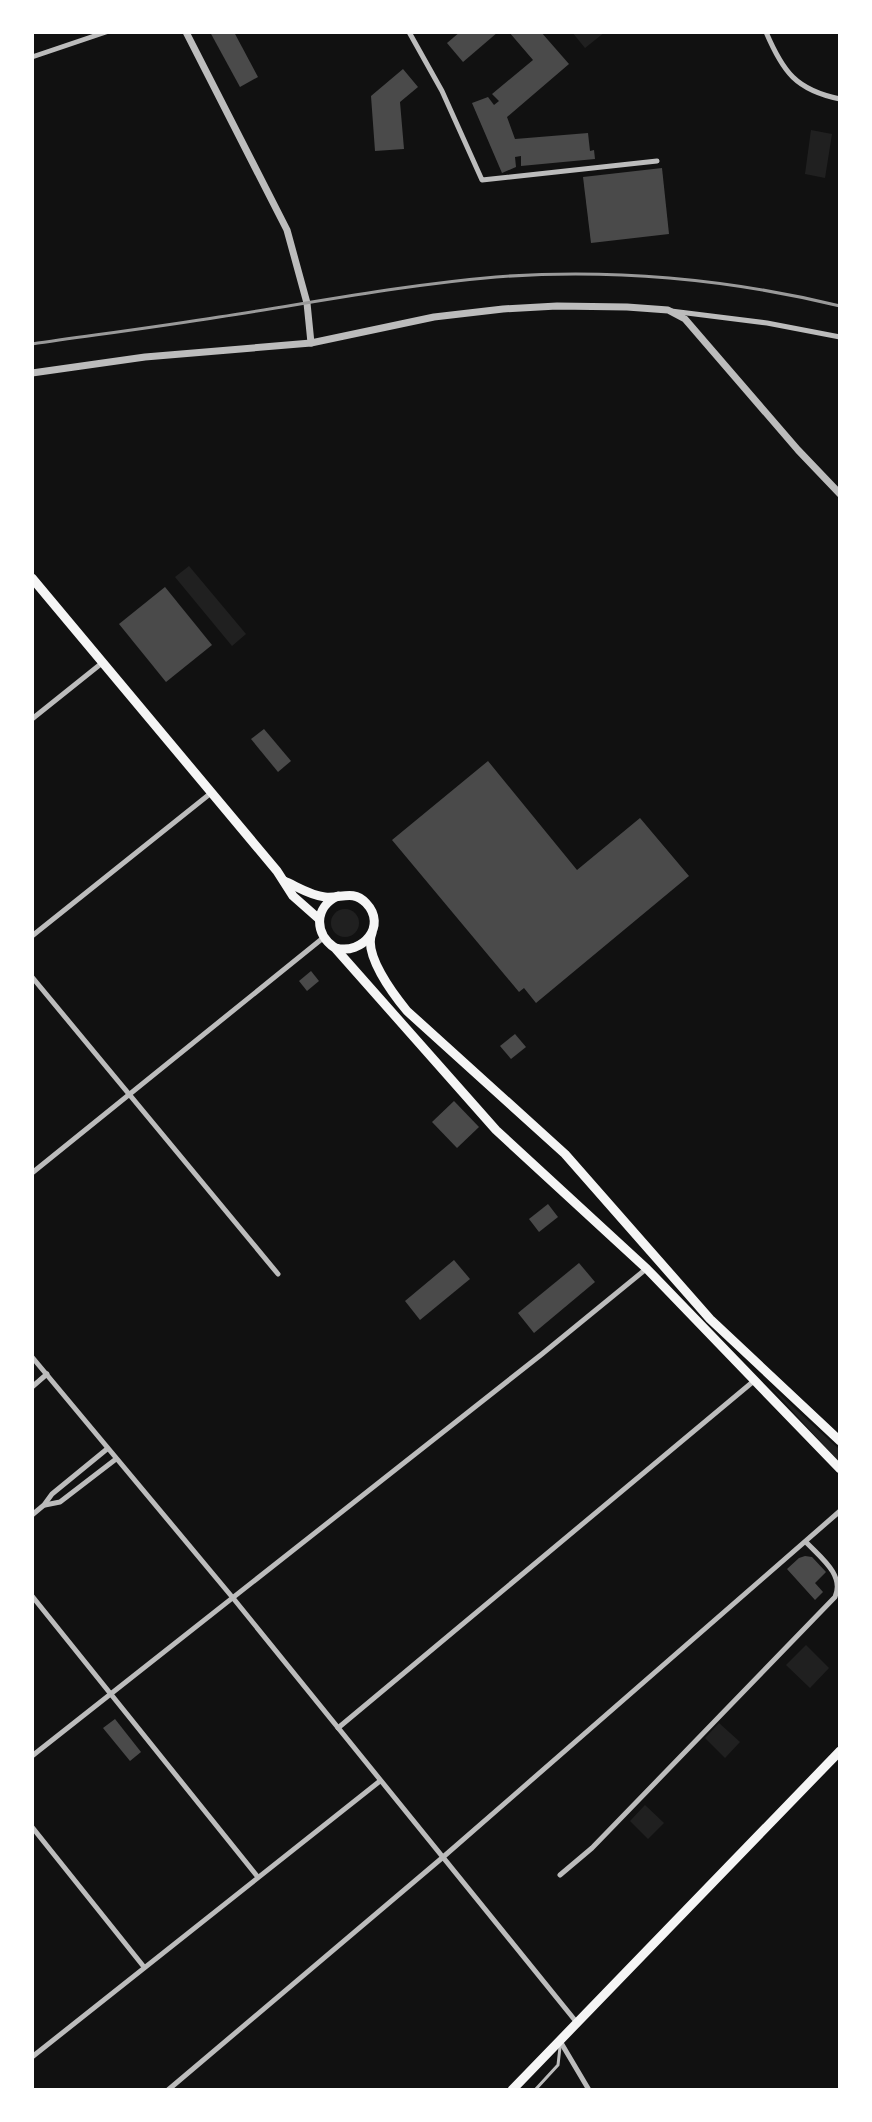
<svg xmlns="http://www.w3.org/2000/svg" width="872" height="2122" font-family="'Open Sans',sans-serif">
<style>
.green{fill:#202020}
.building{fill:#4a4a4a}
.lines{fill:none;stroke-linecap:round;stroke-linejoin:round}
.service{stroke:#bcbcbc;stroke-width:3}
.minor{stroke:#bcbcbc;stroke-width:5}
.tertiary{stroke:#bcbcbc;stroke-width:7}
.primary{stroke:#f5f5f5;stroke-width:9}
.rail{stroke:#9a9a9a;stroke-width:3}
</style>
<rect width="100%" height="100%" fill="#111"/>
<!-- green -->
<g class="green">
<polygon points="572,32 605,32 585,48"/>
<polygon points="811,130 832,134 825,178 805,174"/>
<polygon points="189,566 246,634 232,646 175,577"/>
<circle cx="345" cy="923" r="14"/>
<polygon points="767,1383 840,1450 840,1463"/>
<polygon points="806,1645 829,1668 810,1688 786,1665"/>
<polygon points="719,1723 740,1742 725,1758 705,1738"/>
<polygon points="645,1805 664,1823 648,1839 630,1821"/>
</g>
<!-- building -->
<g class="building">
<polygon points="210,32 234,32 258,77 240,87"/>
<polygon points="460,32 498,32 463,62 447,43"/>
<polygon points="509,32 541,32 569,64 507,117 515,139 588,133 590,151 594,150 595,159 521,166 521,156 515,157 516,167 502,173 472,103 488,97 494,105 499,101 492,94 533,60"/>
<polygon points="403,69 418,87 400,102 404,149 375,151 371,96"/>
<polygon points="662,168 669,234 591,243 583,177"/>
<polygon points="165,587 212,645 166,682 119,624"/>
<polygon points="264,729 291,761 278,772 251,739"/>
<polygon points="488,761 577,870 640,818 689,876 536,1003 524,988 519,992 392,840"/>
<polygon points="311,971 319,981 307,991 299,981"/>
<polygon points="515,1034 526,1047 511,1059 500,1046"/>
<polygon points="454,1101 479,1127 457,1148 432,1122"/>
<polygon points="548,1204 558,1217 539,1232 529,1219"/>
<polygon points="454,1260 470,1279 420,1320 405,1301"/>
<polygon points="579,1263 595,1282 534,1333 518,1313"/>
<polygon points="805,1556 812,1557 826,1572 815,1583 823,1592 815,1600 787,1569 799,1558"/>
<polygon points="115,1719 141,1752 130,1761 103,1728"/>
</g>
<g class="lines">
<!-- service -->
<polyline class="service" points="535,2090 558,2065 560,2047"/>
<!-- minor -->
<g class="minor">
<polyline points="409,32 442,91 482,180 657,161"/>
<path d="M766 32C783 72 796 90 840 99"/>
<polyline points="32,57 106,32"/>
<polyline points="671,311 767,323 840,337"/>
<polyline points="32,719 102,663"/>
<polyline points="32,936 211,793"/>
<polyline points="32,977 278,1274"/>
<polyline points="32,1173 323,938"/>
<polyline points="32,1357 233,1598 578,2024"/>
<polyline points="32,1387 47,1374"/>
<polyline points="45,1505 60,1502 116,1459"/>
<polyline points="32,1515 44,1505 52,1494 107,1449"/>
<polyline points="32,1596 257,1876"/>
<polyline points="338,1728 755,1380"/>
<polyline points="32,1756 542,1354 646,1269"/>
<polyline points="32,1827 144,1967"/>
<path d="M560 1875 592 1848 835 1597C845 1575 820 1557 806 1542"/>
<polyline points="560,2041 589,2090"/>
<polyline points="32,2057 380,1781"/>
<polyline points="168,2090 442,1858 840,1511"/>
</g>
<!-- tertiary -->
<g class="tertiary">
<polyline points="186,32 287,230 307,303 311,343"/>
<polyline points="32,373 145,357 311,343 434,317 503,309 557,306 627,307 668,310 685,319 798,450 840,494"/>
</g>
<!-- primary -->
<g class="primary">
<polyline points="32,578 277,871 293,896 319,919"/>
<path d="M284 881C296 886 311 896 325 897 340 899 353 889 366 903 388 926 362 955 336 948"/>
<path d="M338 896C314 907 314 934 335 948L496 1130 647 1269 840 1469"/>
<path d="M372 933C363 954 393 994 407 1011L565 1154 710 1319 840 1441"/>
<polyline points="512,2090 840,1751"/>
</g>
<!-- rail -->
<path class="rail" d="M32 344C94 335 157 327 219 317 311 303 403 285 496 277 610 268 729 279 840 306"/>
</g>
<!-- border -->
<rect width="872" height="2122" fill="none" stroke="#ffffff" stroke-width="68"/>
</svg>
